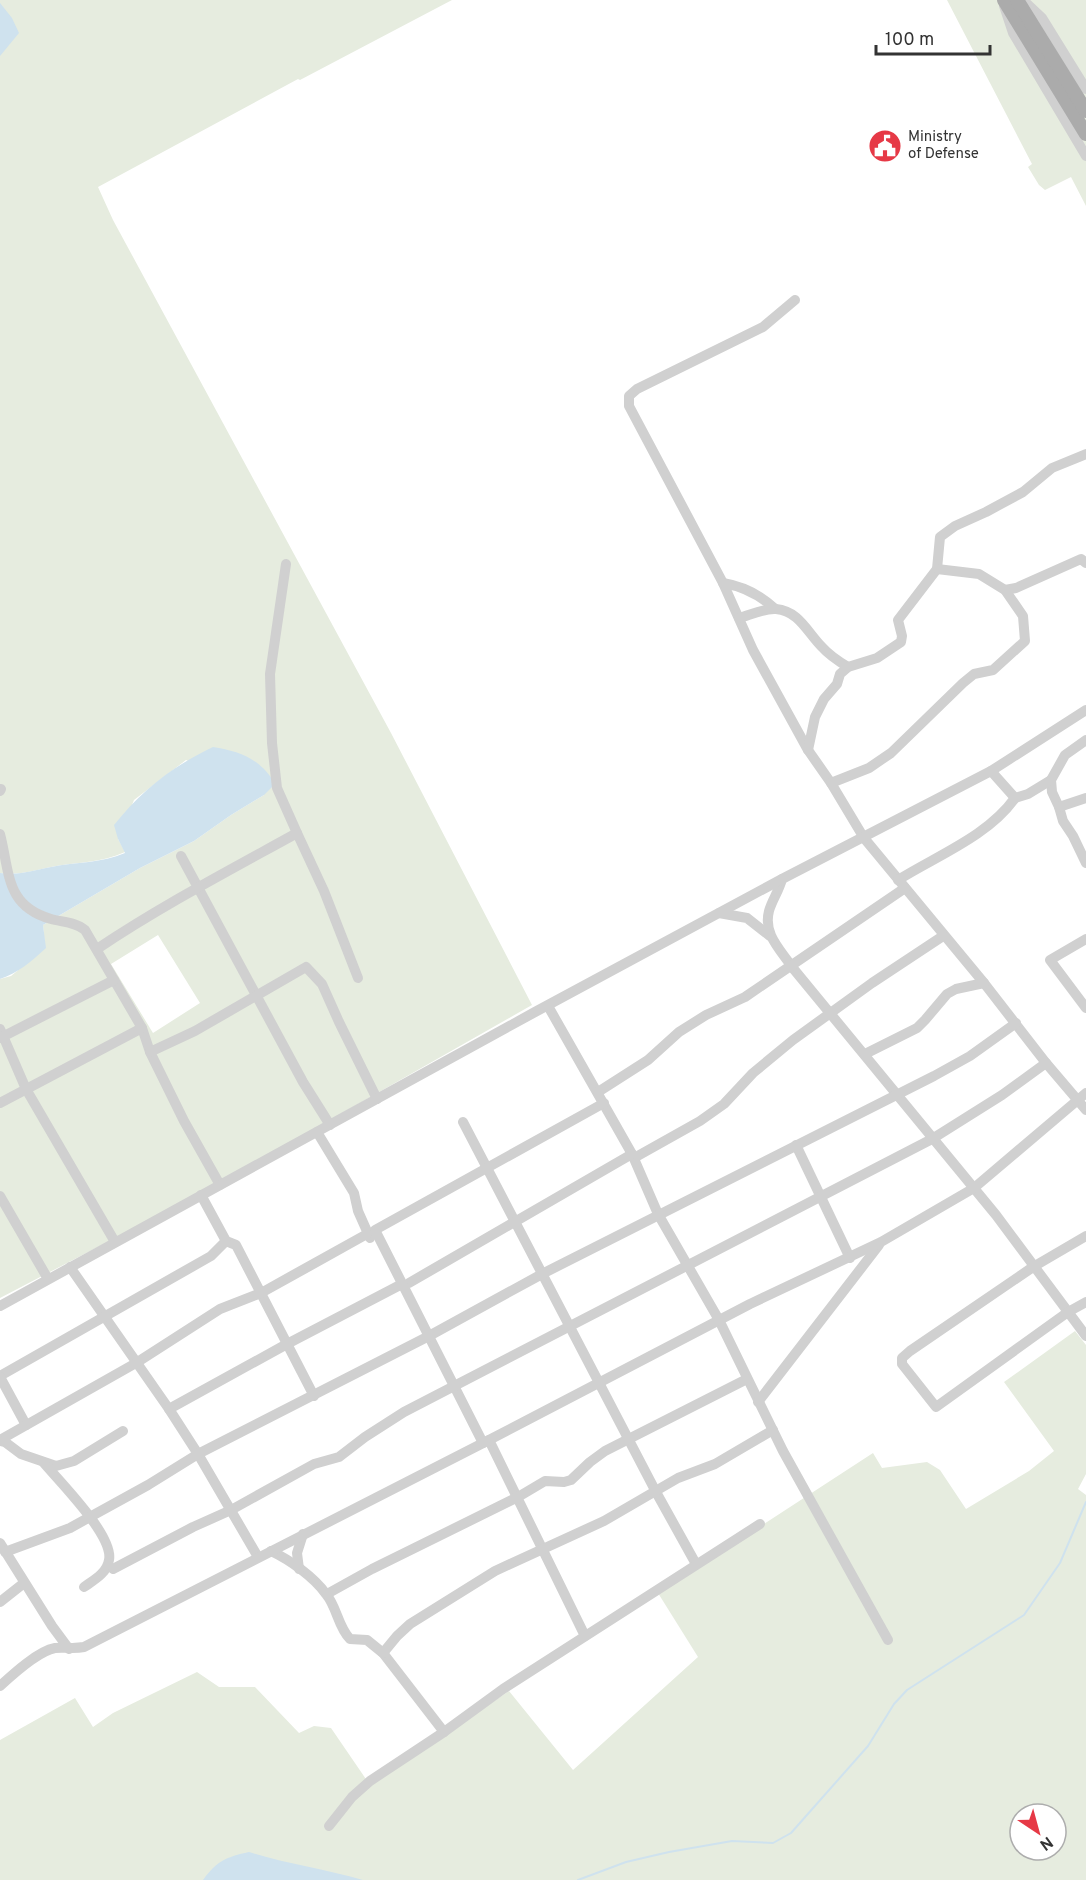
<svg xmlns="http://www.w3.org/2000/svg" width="1086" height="1880" font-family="Overpass,sans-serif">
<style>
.green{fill:#e6ecdf;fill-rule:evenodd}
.water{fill:#cfe2ee}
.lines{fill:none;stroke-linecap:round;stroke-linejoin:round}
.stream{stroke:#cfe2ee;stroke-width:2}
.minor{stroke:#d0d0d0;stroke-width:10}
.major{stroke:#ababab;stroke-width:14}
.labels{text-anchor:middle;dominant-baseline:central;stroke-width:6;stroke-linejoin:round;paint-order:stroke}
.poi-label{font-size:15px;fill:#333;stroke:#fff;text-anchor:start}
</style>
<rect width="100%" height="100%" fill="#fff"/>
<!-- green -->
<g class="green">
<path d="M0 0H452L300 80 298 79 98 187 113 220 391 733 532 1005 207 1190 0 1298V979L11 976 45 948 43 925 140 868 194 841 231 815 264 795 186 760 134 800 118 839 125 852C102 863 76 862 51 867 30 871 23 875 0 873ZM158 935 200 1003 153 1033 111 964Z"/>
<polygon points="947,0 1086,0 1086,206 1071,177 1045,190 1039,185 1028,167 1032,164"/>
<path d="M1075 1331 1086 1345V1474L1078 1489 1086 1495V1880H0V1740L75 1698 93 1727 113 1713 197 1672 219 1687H255L299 1733 314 1726 331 1728 370 1785 509 1691 573 1770 698 1657 658 1593 873 1453 882 1468 927 1462 940 1470 966 1509 1029 1471 1054 1451 1004 1382ZM1020 1814H1056V1850H1020Z"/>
</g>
<!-- water -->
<g class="water">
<polygon points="0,3 12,18 19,33 0,56"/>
<path d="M213 747C240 751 262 760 275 784L264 795 231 815 194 841 140 868 43 925 46 948C32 961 18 973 0 979V873C23 875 29 871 51 867 76 862 102 863 125 853L118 839 114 825C142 790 173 766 213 747Z"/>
<path d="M249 1852C286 1864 325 1869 363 1880H203C217 1861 226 1857 249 1852Z"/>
</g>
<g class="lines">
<!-- stream -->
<polyline class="stream" points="578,1880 626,1862 669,1852 732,1841 773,1843 791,1833 868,1746 894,1704 907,1690 1024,1615 1060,1563 1086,1502"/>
<!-- minor -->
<g class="minor">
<polyline points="1023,0 1042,18 1086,89"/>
<polyline points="1004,6 1013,33 1086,156"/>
<polyline points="795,300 763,327 637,389 629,396 629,406 723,583 753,650 808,750 831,783 864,838 984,983 1046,1063 1086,1110"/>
<path d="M723 583C741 586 760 595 774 608"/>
<polyline points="1005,590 1016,588 1081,559 1086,563"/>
<path d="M739 618C750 615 765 608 776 609 799 611 807 632 822 647 830 656 838 661 848 667"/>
<polyline points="1086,740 1065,755 1051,780 1052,792 1059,807 1063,821 1073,836 1086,863"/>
<polyline points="808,750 815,717 824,699 837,684 840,674 848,667 877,658 901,642 902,636 898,620 937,569 940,537 955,526 986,512 1023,492 1052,468 1086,454"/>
<polyline points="831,783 869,768 891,753 963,683 974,674 993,670 1025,641 1023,616 1005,590 979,574 937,569"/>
<polyline points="0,791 1,789"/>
<polyline points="1015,798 1028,794 1051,780"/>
<polyline points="1059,807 1086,798"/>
<polyline points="297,833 324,891 358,978"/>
<path d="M0 834C10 872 5 906 51 919 62 922 76 922 85 930L142 1028 150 1052 184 1121 220 1185"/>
<polyline points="181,856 303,1082 330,1125"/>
<path d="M782 879C779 891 772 900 769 911 763 934 780 949 792 967L996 1215 1086 1336"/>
<path d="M898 880C938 855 988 836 1015 798L991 771"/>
<polyline points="719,913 747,918 770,936"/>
<polyline points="1086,939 1050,960 1086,1008"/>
<path d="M97 949C161 906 230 870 297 833L277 788 272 743 270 674 286 564"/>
<polyline points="548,1006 632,1154 658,1214 719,1320 783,1451 888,1640"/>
<polyline points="0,1029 26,1089 115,1242"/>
<polyline points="0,1038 114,980"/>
<polyline points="150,1052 195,1031 306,967 322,984 339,1022 377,1099"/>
<polyline points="865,1054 917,1028 925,1020 947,994 956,989 984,983"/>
<polyline points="598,1092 648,1060 679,1032 706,1015 745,997 905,888"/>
<polyline points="0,1103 142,1028"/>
<polyline points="463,1122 656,1492 696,1564"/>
<polyline points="317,1132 354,1193 358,1211 370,1238"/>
<polyline points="796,1145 850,1258"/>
<polyline points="634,1158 700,1121 724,1104 753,1073 793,1040 872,983 943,936"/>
<polyline points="201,1195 226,1241 236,1245 314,1396"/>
<polyline points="0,1196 48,1279"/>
<polyline points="1086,1236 1033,1267 910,1351 902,1358 902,1364 936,1407 1068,1312 1086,1302"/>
<polyline points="70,1267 169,1409 198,1454 258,1557"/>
<polyline points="409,1283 632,1154"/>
<polyline points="0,1306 535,1012 782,879 991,771 1086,710"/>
<polyline points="0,1376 211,1256 226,1241"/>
<polyline points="0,1377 26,1425"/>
<polyline points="758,1402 879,1245"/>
<polyline points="169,1409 287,1344 402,1284"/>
<polyline points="0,1440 136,1363 220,1309 261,1293 367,1234"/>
<polyline points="489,1440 585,1636"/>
<polyline points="0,1441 5,1442 21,1454 56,1466 74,1461 123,1431"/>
<polyline points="483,1443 375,1230 604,1103"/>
<path d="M44 1463C60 1482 114 1536 109 1560 107 1573 94 1580 84 1587"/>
<polyline points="0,1543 52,1626 69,1649"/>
<path d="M271 1551C290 1560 314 1577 326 1594 337 1607 338 1627 350 1639L367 1640 383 1653 444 1732"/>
<polyline points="5,1552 70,1528 148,1485 198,1454 429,1336 542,1274 934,1076 970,1056 1016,1023"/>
<polyline points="113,1569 193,1527 231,1510 314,1464 339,1457 365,1437 404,1412 932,1139 1002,1095 1046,1063"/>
<polyline points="299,1569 297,1553 303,1534"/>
<polyline points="327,1594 372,1569 518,1497 545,1481 564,1482 571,1480 590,1462 605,1451 747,1379"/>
<polyline points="0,1602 24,1583"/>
<polyline points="383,1653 397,1636 410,1624 495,1571 604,1521 678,1478 715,1464 773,1430"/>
<path d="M0 1686C13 1674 38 1651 55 1648 65 1647 74 1649 84 1647L489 1440 750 1304 881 1242 974 1188 1086 1093"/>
<polyline points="329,1826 352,1797 370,1781 444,1732 503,1689 760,1524"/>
</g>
<!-- major -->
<g class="major">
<polyline points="1004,0 1086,134"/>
<polyline points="1017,0 1086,111"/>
</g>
</g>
<!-- icons -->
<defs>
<symbol id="civic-disc" viewBox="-11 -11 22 22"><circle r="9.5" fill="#e63946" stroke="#fff"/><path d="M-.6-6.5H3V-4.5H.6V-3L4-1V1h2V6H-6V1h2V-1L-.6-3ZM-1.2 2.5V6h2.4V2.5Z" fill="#fff"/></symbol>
</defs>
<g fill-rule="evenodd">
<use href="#civic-disc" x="866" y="127" width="38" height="38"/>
</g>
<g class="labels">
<!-- poi labels -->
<g class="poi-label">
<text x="908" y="137">Ministry<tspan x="908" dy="17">of Defense</tspan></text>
</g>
</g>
<!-- north arrow -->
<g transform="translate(1038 1832) rotate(144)"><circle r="28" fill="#ffffff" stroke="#adadad" stroke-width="1.5"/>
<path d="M0-4.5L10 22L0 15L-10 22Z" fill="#e63946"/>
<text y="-9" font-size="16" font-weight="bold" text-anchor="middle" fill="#333333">N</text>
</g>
<!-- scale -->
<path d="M876 45v9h114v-9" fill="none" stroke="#333333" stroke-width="3"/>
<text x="885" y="45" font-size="18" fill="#333333" stroke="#ffffff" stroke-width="4.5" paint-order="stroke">100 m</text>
</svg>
